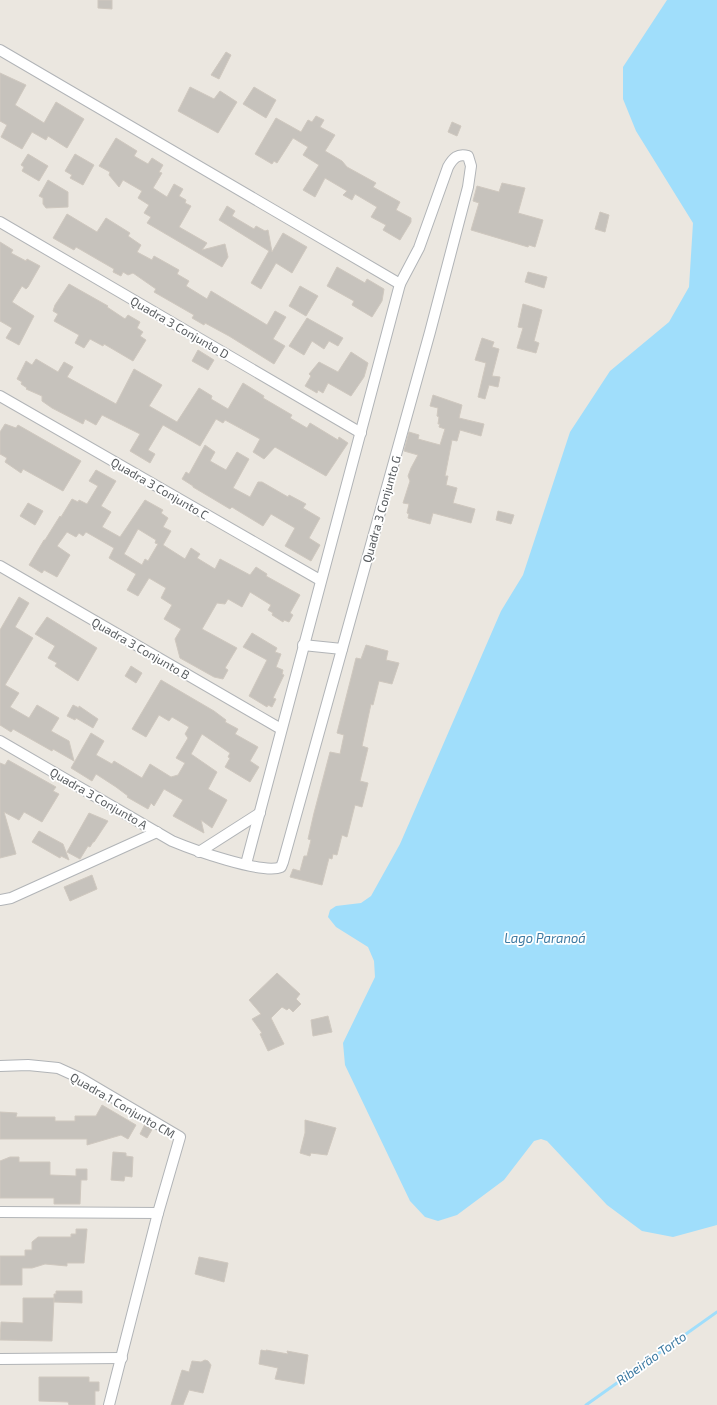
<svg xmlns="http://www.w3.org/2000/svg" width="717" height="1405" font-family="'Exo 2',sans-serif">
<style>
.water{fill:#a0defb}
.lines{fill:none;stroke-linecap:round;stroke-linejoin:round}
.stream{stroke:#a0defb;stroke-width:3}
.building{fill:#c6c2bc;stroke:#cfc8bf;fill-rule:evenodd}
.minor-casing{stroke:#b1b4b7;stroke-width:12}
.minor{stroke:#fff;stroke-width:10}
.labels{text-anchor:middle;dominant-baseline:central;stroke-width:3.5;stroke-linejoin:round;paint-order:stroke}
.street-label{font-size:12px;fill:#595d60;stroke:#fff}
.water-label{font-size:13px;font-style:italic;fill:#3d7aa2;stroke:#fff}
</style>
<rect width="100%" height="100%" fill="#ebe7e0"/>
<!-- water -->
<polygon class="water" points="667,0 717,0 717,1225 673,1237 642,1231 607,1205 547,1141 541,1139 534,1141 504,1180 457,1215 438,1221 425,1217 410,1201 345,1065 343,1043 375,977 374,961 368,947 336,927 328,917 330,910 336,906 361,903 371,896 400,844 501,611 523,575 570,432 610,371 669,322 689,287 693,223 636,131 623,99 623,67"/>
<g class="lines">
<!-- stream -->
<polyline class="stream" points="586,1405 717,1312"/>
</g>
<!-- building -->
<g class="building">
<polygon points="98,0 112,0 112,9 98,8"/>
<polygon points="226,52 231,55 219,79 211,75"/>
<polygon points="0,73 26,85 15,105 44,123 56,102 84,119 67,148 48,136 46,140 32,132 22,149 1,137 7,125 0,121"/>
<polygon points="190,87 214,99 220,91 237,102 218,133 178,111"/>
<polygon points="254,87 276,100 266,118 243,104"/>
<polygon points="316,116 324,120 320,127 335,135 325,151 342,161 347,167 376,183 373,187 400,202 396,210 411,218 411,222 400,240 383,230 386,225 371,217 377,207 355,194 352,200 343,195 347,191 325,178 315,197 303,190 319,165 303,155 308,147 293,138 277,163 274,161 272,164 255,154 276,118 301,132 308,120 312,122"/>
<polygon points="452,122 461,126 457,136 448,132"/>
<polygon points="116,138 137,151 134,156 148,164 152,158 163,165 159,172 162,173 153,188 167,197 174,184 183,189 179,196 186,200 185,203 191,206 179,227 207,243 202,250 225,244 228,257 222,267 147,223 151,217 144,213 149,205 138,198 142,191 123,180 119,187 109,175 110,172 99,166"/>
<polygon points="28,154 48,166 39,181 22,171 24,167 21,165"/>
<polygon points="75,154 94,165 83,185 70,178 72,175 65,171"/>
<polygon points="48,180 68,192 68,207 46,208 43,204 43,198 39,196"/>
<polygon points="502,183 525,188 518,213 543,220 535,247 529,245 528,247 471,230 479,203 473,201 477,186 499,192"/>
<polygon points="227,206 235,211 232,216 254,229 256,226 265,231 268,230 272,252 283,233 307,247 292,273 276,263 261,289 251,283 269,251 219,220"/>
<polygon points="600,212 609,215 605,232 595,229"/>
<polygon points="67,214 97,232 106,218 130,233 128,236 141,245 137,252 152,260 154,256 179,270 177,274 189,281 186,286 207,299 211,291 267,325 275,311 286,317 273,339 285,346 274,364 229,336 205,323 204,325 192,318 194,315 154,292 156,289 133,273 128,275 123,272 121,276 113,272 114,269 76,247 74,250 53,238"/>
<polygon points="0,242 13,250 11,253 26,261 27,259 40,266 28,287 26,289 22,286 12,302 34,316 19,345 6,338 12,328 0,321"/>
<polygon points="337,267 365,283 367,279 384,289 382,301 372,317 352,305 354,301 327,286"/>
<polygon points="528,272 547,277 544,288 525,282"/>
<polygon points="69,284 108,306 107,307 125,319 128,315 140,322 137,328 143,332 140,336 146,340 133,361 104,344 103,346 90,339 84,348 75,343 79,335 54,321 58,314 53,311 55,305"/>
<polygon points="300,286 318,296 306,316 289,306"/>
<polygon points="523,304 542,310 534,341 539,343 536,353 517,348 523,328 518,327"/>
<polygon points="307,318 343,338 338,346 329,341 324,349 312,341 304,355 289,346"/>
<polygon points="482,338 494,342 492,347 499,349 492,376 500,377 498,387 489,385 485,399 478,397 486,363 475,360"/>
<polygon points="198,350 214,360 208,370 192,361"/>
<polygon points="351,352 368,363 364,377 351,396 328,383 323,393 318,390 317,393 305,386 311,376 309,374 319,362 338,372"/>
<polygon points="36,359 58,372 64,362 73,367 67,377 116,404 134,369 162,385 149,406 177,422 199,388 212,396 211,399 228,409 243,383 264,396 263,398 292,415 290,418 307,428 310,423 338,440 339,437 348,443 326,476 275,447 264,459 253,452 260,439 225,420 223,423 216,419 200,446 163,425 148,450 155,454 150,463 130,451 140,434 102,415 96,425 85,419 83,424 52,408 42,401 42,396 26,389 27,388 21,384 22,382 17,379 26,361 32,365"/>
<polygon points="433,395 462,405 459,418 484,424 481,436 460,430 457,441 452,440 445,476 448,476 446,485 457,488 453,503 475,509 471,523 433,513 430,524 408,518 409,514 407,513 409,504 403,503 410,481 408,476 411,468 418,455 404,451 409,432 419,435 418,439 440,445 445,429 439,427 440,424 438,424 439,417 437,416 438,408 430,406"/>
<polygon points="5,424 16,428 18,425 81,461 63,491 23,469 21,473 5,462 7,458 0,454 0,432"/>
<polygon points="205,445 215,452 210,461 226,470 237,452 249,459 233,488 250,497 258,482 262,482 288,497 289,495 306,504 303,508 320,518 309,538 320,545 311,561 285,546 295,528 271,514 263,526 235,509 232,507 230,509 193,487 193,486 182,479 186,472 189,474"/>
<path d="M96 470 116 481 101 506 111 512 102 527 120 537 145 500 163 510 161 513 168 518 163 527 171 531 163 545 185 559 191 548 200 554 197 558 215 569 220 559 250 575 256 567 267 574 266 576 300 595 290 613 293 615 289 622 284 620 283 622 272 615 273 613 268 610 271 605 250 592 242 607 228 599 225 604 217 603 202 629 237 648 225 668 228 670 223 679 214 677 180 658 175 639 181 629 164 619 172 605 161 598 166 588 149 578 138 596 127 590 136 574 109 558 114 548 86 532 83 536 79 533 76 537 67 532 57 546 70 555 57 577 44 570 42 573 29 565 44 540H45L60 516 61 517 72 499 78 502 79 500 87 504 98 486 89 481ZM138 529 156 540 155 543 158 544 148 561 145 559 142 565 124 554Z"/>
<polygon points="28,503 43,511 35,525 20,516"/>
<polygon points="498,511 514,515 511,524 496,520"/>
<polygon points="19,597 29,603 15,627 33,638 5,685 19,693 10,707 29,718 37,705 59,718 51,731 69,741 74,761 53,749 52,751 13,729 11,732 0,725 0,630"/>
<polygon points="47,617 97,648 78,681 55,666 57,663 48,658 55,646 35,634"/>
<polygon points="252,633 277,648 275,652 281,654 276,667 283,670 282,674 284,675 273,698 276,699 272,707 268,705 267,707 249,696 267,660 243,647"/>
<polygon points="366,645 388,651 386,660 399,663 392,684 379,681 373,705 371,704 362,746 368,748 360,781 368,783 362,807 355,805 347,837 342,835 337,855 333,854 332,859 329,858 322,885 290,877 293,869 300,871 304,856 307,856 311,840 308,839 314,813 330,752 340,754 344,735 337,733 352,674 356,658 361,659"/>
<polygon points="131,666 142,673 136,683 125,676"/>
<polygon points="161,680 214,711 226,720 225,722 238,729 235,734 258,747 250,761 259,767 250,782 225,767 230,758 228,757 230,753 202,734 191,754 217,772 208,789 227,800 212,828 201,820 204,833 173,816 183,800 164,789 154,806 151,803 148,809 127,797 128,796 116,787 96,774 92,781 71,768 91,733 104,741 96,755 112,764 114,761 142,778 150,764 171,777 178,775 185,763 176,758 188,738 185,734 189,727 172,717 169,721 159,715 146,737 132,729"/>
<polygon points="73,705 79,708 79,706 98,719 93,728 76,718 75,720 67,716"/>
<polygon points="8,760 56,787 53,791 59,794 42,822 24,812 19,820 4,812 16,854 0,858 0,763 5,765"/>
<polygon points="89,813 108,821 94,842 93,842 90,847 88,846 80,859 67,852"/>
<polygon points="39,831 63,844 69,860 61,856 60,858 32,842"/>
<polygon points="92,875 97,889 70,901 64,887"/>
<polygon points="277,973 300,994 296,999 301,1004 293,1012 289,1008 287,1010 282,1007 271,1018 284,1044 268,1051 260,1034 262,1033 252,1019 261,1014 249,1000"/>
<polygon points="328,1016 332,1032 313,1036 311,1020"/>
<polygon points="102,1105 136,1125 128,1139 121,1135 87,1145 87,1139 0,1139 0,1112 17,1113 16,1117 55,1117 55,1121 75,1121 75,1116 96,1116"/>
<polygon points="305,1120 336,1128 327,1155 311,1153 310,1156 300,1153 305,1133"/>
<polygon points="145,1124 153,1128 147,1138 140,1134"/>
<polygon points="113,1152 126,1153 126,1156 133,1157 132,1177 125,1176 124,1181 111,1180"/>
<polygon points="10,1157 19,1157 19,1162 50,1162 50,1175 76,1176 76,1169 87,1169 87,1180 81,1180 80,1204 54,1204 54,1198 0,1198 0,1161"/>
<polygon points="76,1229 87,1229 84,1263 67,1263 67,1266 45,1264 32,1268 22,1268 22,1285 0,1285 0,1256 25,1256 25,1250 32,1250 32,1242 38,1237 71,1237 71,1234 76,1234"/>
<polygon points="199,1257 228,1263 224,1282 195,1274"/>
<polygon points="56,1291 82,1291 82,1303 54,1302 54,1294 56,1294"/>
<polygon points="23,1298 54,1298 52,1341 0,1340 1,1322 23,1323"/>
<polygon points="261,1350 266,1351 266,1350 288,1354 287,1351 308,1355 304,1384 275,1379 278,1368 259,1364"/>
<polygon points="205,1360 208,1361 211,1365 203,1393 189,1390 183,1405 171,1405 182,1370 189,1372 192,1361 201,1362"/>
<polygon points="39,1377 89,1377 89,1382 99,1382 99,1391 95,1391 95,1405 69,1405 68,1402 39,1401"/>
</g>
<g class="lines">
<defs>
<g id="minor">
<polyline points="0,50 400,284"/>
<polyline points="0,222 361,433"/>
<polyline points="0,396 320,580"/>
<polyline points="0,566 281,729"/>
<polyline points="303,645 342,649"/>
<path d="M0 741 172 841C191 849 263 875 281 867L283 862 430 332 468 187 471 166 468 156C458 153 453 158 448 167L419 248 400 284 246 864"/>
<polyline points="199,852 260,813"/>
<polyline points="0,900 11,898 157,832"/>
<polyline points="0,1066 28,1065 58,1068 80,1078 180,1137 158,1213 0,1212"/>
<polyline points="0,1359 122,1358"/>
<polyline points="109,1405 158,1213"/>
</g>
</defs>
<!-- minor casing -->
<use href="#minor" class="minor-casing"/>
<!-- minor -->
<use href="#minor" class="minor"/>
</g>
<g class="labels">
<!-- street labels -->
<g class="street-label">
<text transform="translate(180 327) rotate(30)">Quadra 3 Conjunto D</text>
<text transform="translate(160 488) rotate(30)">Quadra 3 Conjunto C</text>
<text transform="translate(381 509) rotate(-74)">Quadra 3 Conjunto G</text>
<text transform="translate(141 648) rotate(30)">Quadra 3 Conjunto B</text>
<text transform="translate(99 798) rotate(30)">Quadra 3 Conjunto A</text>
<text transform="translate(123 1105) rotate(30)">Quadra 1 Conjunto CM</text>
</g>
<!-- water labels -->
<g class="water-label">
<text x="545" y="938">Lago Paranoá</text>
<text transform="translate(651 1358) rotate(-35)">Ribeirão Torto</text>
</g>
</g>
</svg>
